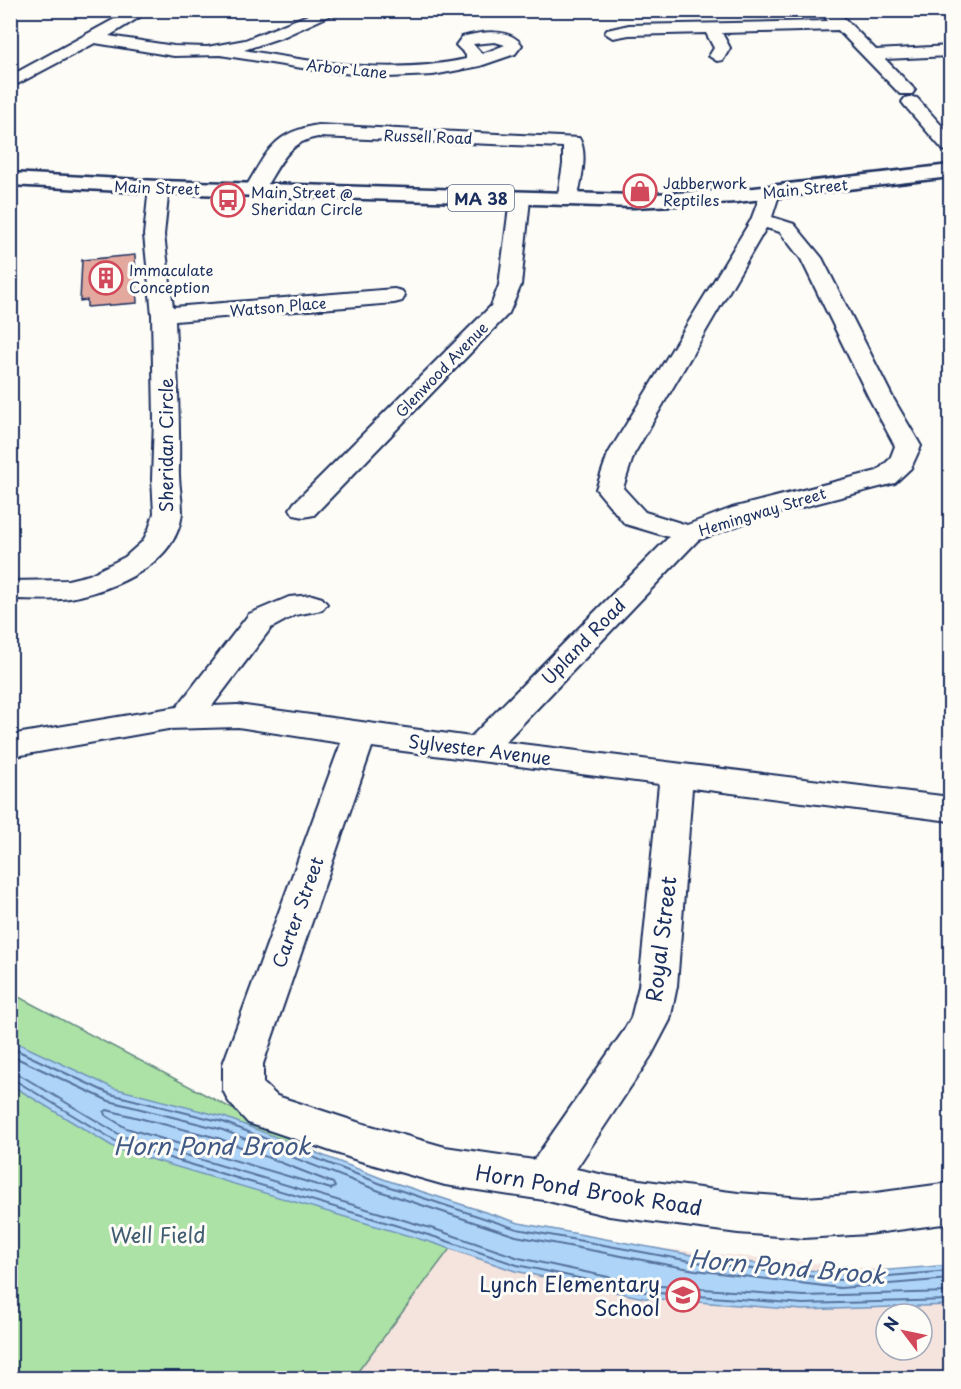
<svg xmlns="http://www.w3.org/2000/svg" width="961" height="1389" font-family="'Playpen Sans',sans-serif">
<style>
.built{fill:#f5e3dd;fill-rule:evenodd}
.green{fill:#ace2a5;stroke:#648882;stroke-width:1.5}
.water{fill:#aed5f8;stroke:#7393ba;stroke-width:1.5}
.lines{fill:none;stroke-linecap:round;stroke-linejoin:round}
.shore{stroke:#56719c;stroke-width:2}
.building{fill:#e3a99f;stroke:#1b2f5e;stroke-width:1.5}
.minor-casing{stroke:#1b2f5e;stroke-width:4}
.major-casing{stroke:#1b2f5e;stroke-width:5}
.minor{fill:#fdfcf7;fill-rule:evenodd}
.major{fill:#fdfcf7;fill-rule:evenodd}
.labels{text-anchor:middle;dominant-baseline:central;stroke-width:6;stroke-linejoin:round;paint-order:stroke}
.far-street-label{font-size:15px;fill:#1b2f5e;stroke:#fdfcf7}
.far-poi-label{font-size:15px;fill:#1b2f5e;stroke:#fdfcf7;text-anchor:start}
.shield{fill:#fdfcf7;stroke:#5f6c8c;stroke-width:1.5}
.shield-label{font-size:16px;font-weight:bold;fill:#1b2f5e}
.street-label{font-size:18px;fill:#1b2f5e;stroke:#fdfcf7}
.near-street-label{font-size:21px;fill:#1b2f5e;stroke:#fdfcf7}
.near-park-label{font-size:21px;fill:#3f5c70;stroke:#fdfcf7}
.near-poi-label{font-size:21px;fill:#1b2f5e;stroke:#fdfcf7;text-anchor:end}
.near-water-label{font-size:24px;font-style:italic;fill:#405884;stroke:#fdfcf7}
</style>
<rect width="100%" height="100%" fill="#fdfcf7"/>
<filter id="ink" filterUnits="userSpaceOnUse"><feTurbulence type="fractalNoise" baseFrequency=".0167" numOctaves="2"/><feDisplacementMap in="SourceGraphic" scale="12" xChannelSelector="R" yChannelSelector="G"/><feConvolveMatrix kernelMatrix="1 2 1 2 8 2 1 2 1" color-interpolation-filters="sRGB"/></filter>
<g filter="url(#ink)">
<!-- built -->
<path class="built" d="M464 1230 950 1276V1378H353ZM886 1314H922V1350H886Z"/>
<!-- green -->
<polygon class="green" points="11,993 464,1230 353,1378 11,1378"/>
<!-- water -->
<polygon class="water" points="11,1040 113,1088 224,1117 386,1180 519,1223 697,1256 841,1274 950,1265 950,1305 803,1310 644,1298 515,1271 433,1243 117,1149 11,1085"/>
<g class="lines">
<!-- shore -->
<g class="shore">
<polyline points="10,1047 110,1094 223,1122 384,1185 517,1229 696,1262 840,1280 950,1271"/>
<polyline points="10,1055 109,1101 220,1129 382,1192 516,1236 695,1270 840,1288 950,1279"/>
<polyline points="10,1073 20,1075 122,1136 437,1230 519,1258 646,1285 803,1296 950,1292"/>
<polyline points="10,1080 16,1081 119,1143 435,1237 517,1265 645,1292 803,1304 950,1300"/>
<polygon points="107,1110 218,1138 333,1183 335,1187 331,1189 126,1128 105,1115 104,1112"/>
</g>
</g>
<!-- building -->
<polygon class="building" points="135,255 137,303 87,307 87,300 80,301 82,260"/>
<g class="lines">
<defs>
<g id="minor">
<path d="M131 10H151L109 36 174 46 207 47 245 40 320 10H342L285 36 244 50C316 63 394 75 466 59V55L456 45 462 37C480 32 510 27 522 45L515 54 480 66 433 75 388 77 321 71 220 55 174 56 95 43 10 88V76ZM495 42 505 45 482 54 473 44Z"/>
<polygon points="820,10 836,10 876,50 950,46 950,56 885,59 915,90 912,94 900,94 838,30 722,33 730,48 723,60 717,61 709,56 714,48 706,33 629,35 613,38 605,33 607,30 629,25 828,21"/>
<polygon points="911,97 917,98 950,135 950,152 943,150 905,106 902,102 905,98"/>
<path d="M318 125 579 138C589 154 580 184 577 201L574 205H560L557 201 563 164V147L318 137C285 142 278 170 261 194H247L244 190C267 153 271 133 318 125Z"/>
<path d="M159 181 166 183 169 187 164 235 173 307 394 289 402 291 405 296 402 301 394 303 175 321C177 370 180 418 179 467 178 482 182 497 182 512 178 564 113 590 70 598 51 601 30 599 10 599V581L68 580 89 575 125 557 143 541 149 529 154 513 152 479 154 419 152 315 144 235 149 187 152 183Z"/>
<path d="M770 186 777 188 780 192 772 217 794 224 822 258 893 398 921 446 911 468 895 483 752 520 698 540 505 742 950 797V821L692 788 677 986 670 1020 651 1056 576 1169 609 1176 738 1193 804 1198 868 1194 950 1183V1223L868 1234 804 1238 738 1233 609 1216 544 1200 445 1185 357 1160 248 1123 229 1102 223 1090V1064L341 743 238 727 168 729 10 757V735L177 707 249 614 289 597 312 595 322 598 327 604 322 610 295 615 271 628 212 706 238 705 471 737 669 537 625 524 596 489 608 454 751 220 763 188ZM766 228 780 232 801 259 869 398 895 446 890 459 877 471 732 508 687 525 645 512 623 488 634 454ZM372 747 659 784 639 986 631 1018 623 1032 534 1160 445 1147 357 1122 277 1096 263 1083V1064Z"/>
<polygon points="520,193 527,195 530,199 521,285 509,313 314,515 304,517 294,515 290,509 294,503 491,306 499,285 510,199 513,195"/>
</g>
<polygon id="major" points="950,165 950,177 737,202 633,207 159,193 10,185 10,173 159,181 633,195 737,190"/>
</defs>
<!-- minor casing -->
<use href="#minor" class="minor-casing"/>
<!-- major casing -->
<use href="#major" class="major-casing"/>
<!-- minor -->
<use href="#minor" class="minor"/>
<!-- major -->
<use href="#major" class="major"/>
</g>
</g>
<!-- icons -->
<defs>
<symbol id="shop-ring" viewBox="-11 -11 22 22"><circle r="9.5" fill="#fdfcf7" stroke="#d1495b" stroke-width="1.5"/><path d="M-5-2.5h2.3a2.7 3.5 0 0 1 5.4 0H5L5.5 6h-11ZM-1.5-2.5h3a1.5 2.3 0 0 0-3 0Z" fill="#d1495b"/></symbol>
<symbol id="bus-ring" viewBox="-11 -11 22 22"><circle r="9.5" fill="#fdfcf7" stroke="#d1495b" stroke-width="1.5"/><path d="M-5-6H5V4H4V6H2V4H-2V6H-4V4H-5ZM-3.5-4V0h7V-4ZM-3.5 1.2v1.5H-2V1.2ZM2 1.2v1.5H3.5V1.2Z" fill="#d1495b"/></symbol>
<symbol id="building-ring" viewBox="-11 -11 22 22"><circle r="9.5" fill="#fdfcf7" stroke="#d1495b" stroke-width="1.5"/><path d="M-4-6H4V6H1V3H-1V6H-4ZM-2.5-4.3h1.7v1.8h-1.7ZM.8-4.3h1.7v1.8H.8ZM-2.5-1h1.7V.8h-1.7ZM.8-1h1.7V.8H.8Z" fill="#d1495b"/></symbol>
<symbol id="school-ring" viewBox="-11 -11 22 22"><circle r="9.5" fill="#fdfcf7" stroke="#d1495b" stroke-width="1.5"/><path d="M0-5L7-2L0 1L-7-2ZM-4 1L0 2.5L4 1V4Q0 6-4 4Z" fill="#d1495b"/></symbol>
</defs>
<g fill-rule="evenodd">
<use href="#shop-ring" x="621" y="172" width="38" height="38"/>
<use href="#bus-ring" x="209" y="181" width="38" height="38"/>
<use href="#building-ring" x="87" y="259" width="38" height="38"/>
<use href="#school-ring" x="664" y="1276" width="38" height="38"/>
</g>
<g class="labels">
<!-- far-street labels -->
<g class="far-street-label">
<text transform="translate(347 68) rotate(6)">Arbor Lane</text>
<text transform="translate(428 136) rotate(2)">Russell Road</text>
<text transform="translate(157 187) rotate(2)">Main Street</text>
<text transform="translate(805 188) rotate(-6)">Main Street</text>
<text transform="translate(278 306) rotate(-5)">Watson Place</text>
<text transform="translate(441 369) rotate(-46)">Glenwood Avenue</text>
<text transform="translate(762 511) rotate(-17)">Hemingway Street</text>
</g>
<!-- far-poi labels -->
<g class="far-poi-label">
<text x="663" y="182">Jabberwork<tspan x="663" dy="17">Reptiles</tspan></text>
<text x="251" y="191">Main Street @<tspan x="251" dy="17">Sheridan Circle</tspan></text>
<text x="129" y="269">Immaculate<tspan x="129" dy="17">Conception</tspan></text>
</g>
<!-- shield labels -->
<rect class="shield" x="448" y="185" width="66" height="26" rx="4.5"/>
<g class="shield-label">
<text x="481" y="198">MA 38</text>
</g>
<!-- street labels -->
<g class="street-label">
<text transform="translate(165 445) rotate(-90)">Sheridan Circle</text>
<text transform="translate(583 641) rotate(-46)">Upland Road</text>
<text transform="translate(480 749) rotate(7)">Sylvester Avenue</text>
<text transform="translate(297 912) rotate(-70)">Carter Street</text>
</g>
<!-- near-street labels -->
<g class="near-street-label">
<text transform="translate(660 939) rotate(-83)">Royal Street</text>
<text transform="translate(589 1189) rotate(9)">Horn Pond Brook Road</text>
</g>
<!-- near-park labels -->
<g class="near-park-label">
<text x="158" y="1234">Well Field</text>
</g>
<!-- near-poi labels -->
<g class="near-poi-label">
<text x="660" y="1283">Lynch Elementary<tspan x="660" dy="24">School</tspan></text>
</g>
<!-- near-water labels -->
<g class="near-water-label">
<text x="212" y="1145">Horn Pond Brook</text>
<text transform="translate(787 1266) rotate(5)">Horn Pond Brook</text>
</g>
</g>
<!-- margin -->
<rect width="961" height="1389" fill="none" stroke="#fdfcf7" stroke-width="36"/>
<rect x="18" y="18" width="925" height="1353" fill="none" stroke="#1b2f5e" stroke-width="2" filter="url(#ink)"/>
<!-- north arrow -->
<g transform="translate(904 1332) rotate(302)"><circle r="28" fill="#fdfcf7" stroke="#a3aaba" stroke-width="1.5"/>
<path d="M0-4.5L10 22L0 15L-10 22Z" fill="#d1495b"/>
<text y="-9" font-size="16" font-weight="bold" text-anchor="middle" fill="#1b2f5e">N</text>
</g>
</svg>
